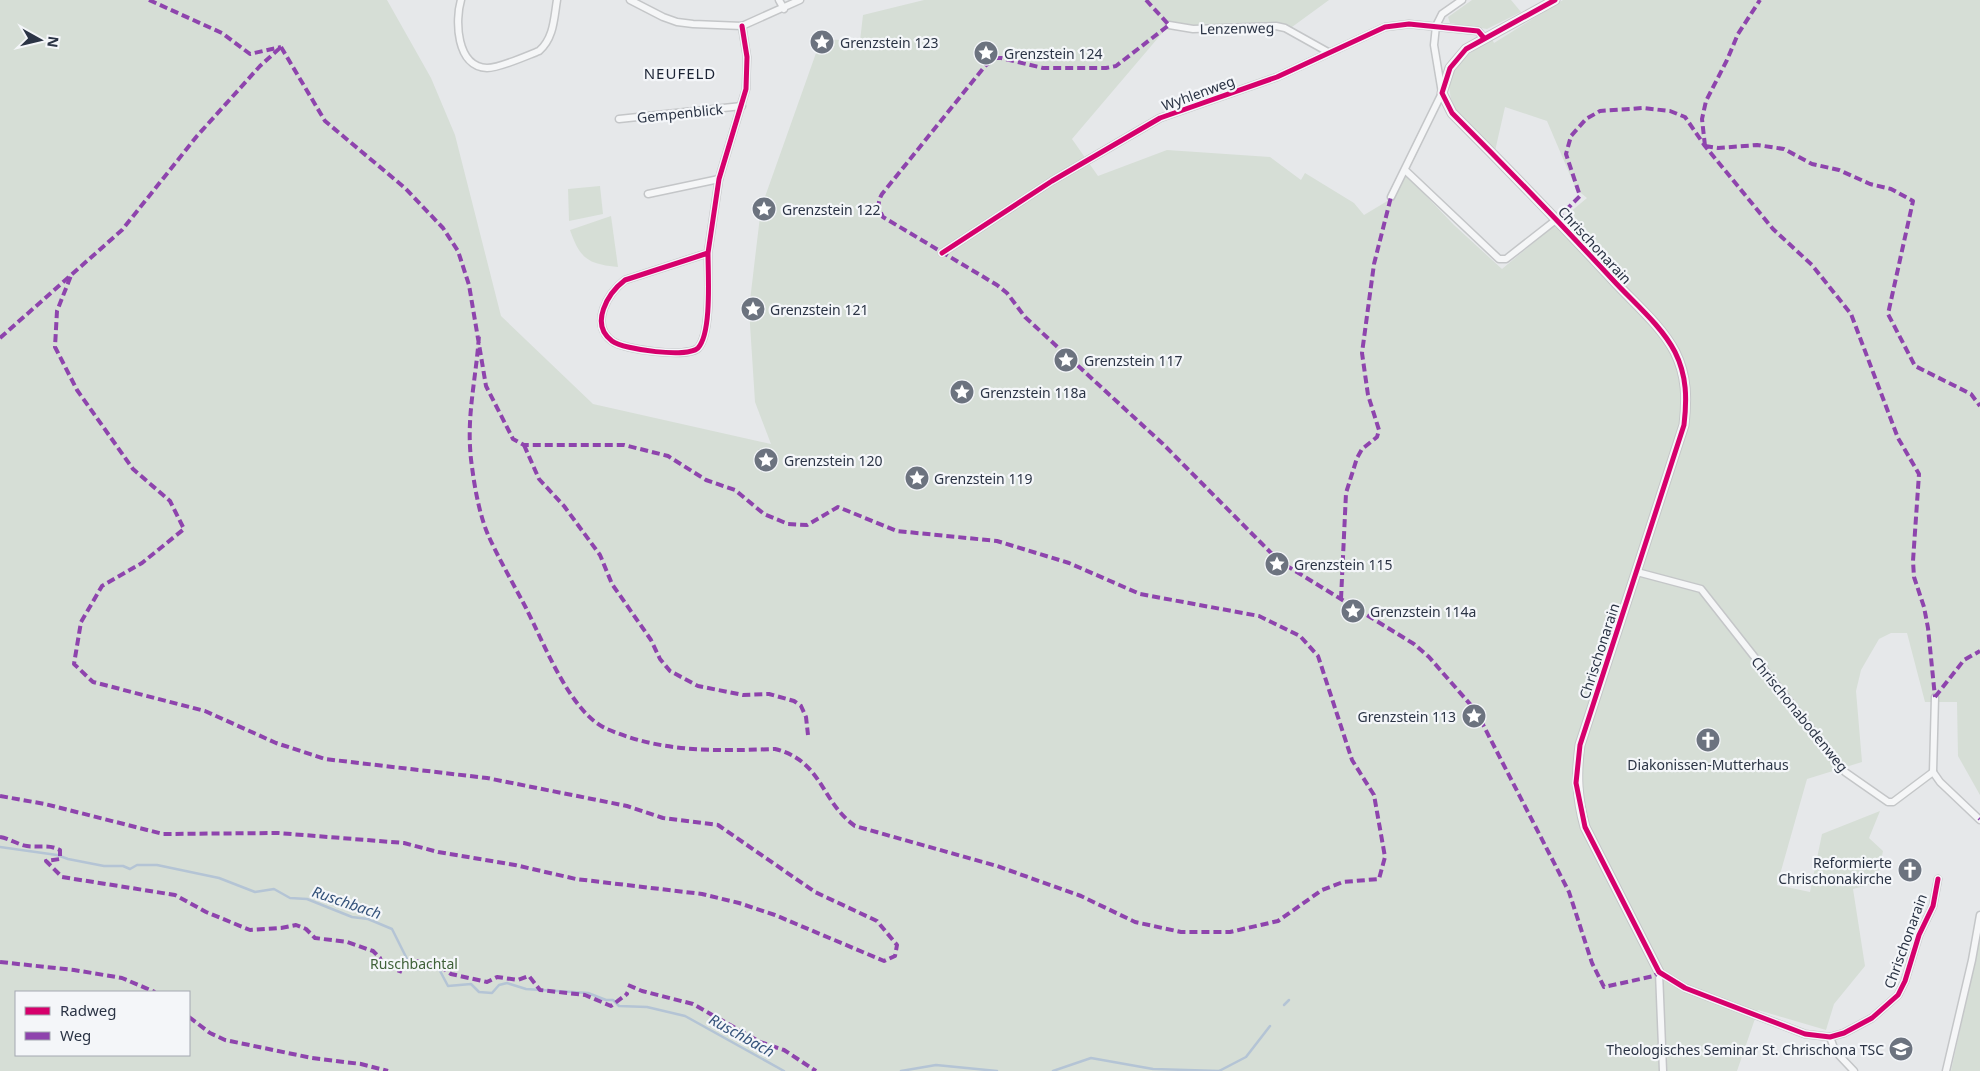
<svg xmlns="http://www.w3.org/2000/svg" width="1980" height="1071" font-family="'Noto Sans',sans-serif">
<style>
.green{fill:#d6ded6;fill-rule:evenodd}
.lines{fill:none;stroke-linecap:round;stroke-linejoin:round}
.stream{stroke:#b4c4d5;stroke-width:2.5}
.street-casing{stroke:#c4c6c8;stroke-width:9}
.secondary-casing{stroke:#c4c6c8;stroke-width:11}
.street{stroke:#f5f6f7;stroke-width:6}
.secondary{stroke:#f8f8f8;stroke-width:9}
.quiet{stroke:#8e44ad;stroke-width:4;stroke-dasharray:8 4;stroke-linecap:butt}
.cycleway-casing{stroke:#f4f6f9;stroke-width:8}
.cycleway{stroke:#d6006c;stroke-width:5}
.labels{text-anchor:middle;dominant-baseline:central;stroke-width:4.5;stroke-linejoin:round;paint-order:stroke}
.street-label{font-size:14px;fill:#2b3445;stroke:#f4f6f9}
.poi-label{font-size:14px;fill:#2b3445;stroke:#f4f6f9;text-anchor:start}
.park-label{font-size:14px;fill:#3f6138;stroke:#f4f6f9}
.neighbourhood-label{font-size:15px;letter-spacing:1px;fill:#1d2536;stroke:#f4f6f9}
.water-label{font-size:15px;font-style:italic;fill:#34527a;stroke:#f4f6f9}
</style>
<rect width="100%" height="100%" fill="#e6e8ea"/>
<!-- green -->
<g class="green">
<path d="M0 0H387L431 78 455 135 501 316 593 404 771 444 755 402 749 309 761 208 821 39 860 41 863 15 924 0H1329L1292 27 1169 25 1072 139 1098 176 1167 150 1270 157 1301 180 1305 173 1354 203 1364 215 1394 197 1406 175 1454 225 1502 269 1587 198 1576 189 1547 121 1505 107 1495 151C1483 139 1462 122 1455 108 1437 74 1466 54 1492 39L1494 43 1563 0H1980V795L1958 756 1957 702H1925L1907 633H1891L1879 639 1861 670 1856 691 1862 762 1807 779 1777 885 1810 892 1822 834 1880 811 1869 838 1883 851 1876 883 1853 889 1865 966 1834 1004 1826 1030 1758 1010 1737 1071H0ZM16 992H189V1055H16Z"/>
<polygon points="1472,0 1511,0 1521,12 1487,29 1450,23 1448,17"/>
<polygon points="600,186 603,214 569,221 568,189"/>
<path d="M611 216 618 267C588 264 580 259 570 230Z"/>
<polygon points="1980,939 1980,1071 1951,1071"/>
</g>
<g class="lines">
<!-- stream -->
<g class="stream">
<polyline points="0,847 57,855 68,859 104,866 123,866 130,869 137,865 157,865 219,878 255,892 274,889 290,898 307,899 352,917 368,919 392,929 412,969 439,969 448,986 471,984 479,992 492,993 499,985 507,983 526,989 588,993 606,1000 613,1000 619,1006 647,1007 685,1016 784,1071"/>
<polyline points="1284,1005 1289,1000"/>
<polyline points="901,1071 936,1065 997,1071"/>
<polyline points="1053,1071 1091,1058 1153,1069 1220,1071"/>
<polyline points="1219,1071 1246,1057 1270,1026"/>
</g>
<defs>
<g id="street">
<path d="M461 0C455 20 456 67 487 68 500 68 526 56 539 51 554 38 554 18 557 0"/>
<polyline points="630,0 663,17 677,22 693,24 742,26 800,0"/>
<polyline points="779,0 784,9"/>
<polyline points="1169,25 1193,29 1276,26 1285,28 1328,52"/>
<polyline points="619,119 742,106"/>
<polyline points="1405,170 1499,259 1506,259 1557,219"/>
<polyline points="648,194 719,179"/>
<polyline points="1391,197 1442,93 1434,45 1436,26 1442,14 1462,0"/>
<path d="M708 253C708 274 712 333 698 348 688 358 624 350 612 341 589 324 608 293 625 280L708 253 719 179 746 89 747 57 742 26"/>
<polyline points="942,253 1052,181 1160,118 1277,77 1385,27 1409,24 1478,31 1484,38"/>
<polyline points="1637,572 1701,589 1845,772 1888,802 1893,802 1933,772"/>
<polyline points="1933,772 1935,697"/>
<polyline points="1933,772 1940,782 1980,820"/>
<polyline points="1659,972 1685,988 1805,1034 1830,1037 1844,1033 1872,1018 1898,995 1905,981 1919,935 1933,906 1938,879"/>
<polyline points="1659,972 1663,1071"/>
<polyline points="1830,1037 1835,1051 1854,1071"/>
<polyline points="1946,1071 1972,960 1980,915"/>
</g>
<path id="secondary" d="M1555 0 1466 49 1450 68 1442 93 1452 113C1507 168 1560 223 1613 280 1633 302 1661 325 1675 352 1687 376 1687 399 1684 425L1580 745C1576 774 1577 798 1585 827L1659 972"/>
</defs>
<!-- street casing -->
<use href="#street" class="street-casing"/>
<!-- secondary casing -->
<use href="#secondary" class="secondary-casing"/>
<!-- street -->
<use href="#street" class="street"/>
<!-- secondary -->
<use href="#secondary" class="secondary"/>
<!-- quiet -->
<g class="quiet">
<polyline points="149,0 222,33 250,54 281,47"/>
<path d="M1146 0 1169 25 1116 66 1106 68H1043L1001 58H996L985 66 882 194C877 203 878 208 883 217L997 285 1007 293 1025 317 1163 444 1279 561 1414 644 1429 657 1476 711 1569 892 1592 963 1604 987 1654 976 1659 972"/>
<path d="M281 47 325 121 405 188 443 228 458 251 469 285 486 386 513 439 524 445H624L668 456 706 480 735 490 764 514 788 524 807 525 838 507 897 531 997 541 1069 563 1140 594 1259 616 1300 636 1318 656 1352 760 1374 795 1385 857 1379 879 1343 882 1322 890 1278 921 1230 932H1181L1135 922 1081 896 997 866 855 826C820 801 823 761 775 749 716 751 663 753 607 729 570 713 544 643 526 608 514 585 500 561 489 537 480 517 475 490 472 467 465 419 476 382 479 335"/>
<polyline points="1705,146 1718,148 1757,145 1784,149 1812,164 1839,170 1870,184 1891,189 1913,201 1888,314 1915,366 1971,394 1980,406"/>
<polyline points="1705,146 1702,119 1706,101 1727,60 1738,34 1760,0"/>
<polyline points="1557,219 1580,196 1566,154 1571,136 1586,119 1600,111 1643,108 1670,111 1685,117 1705,146 1773,229 1812,265 1851,314 1898,438 1919,474 1913,561 1914,577 1924,607 1928,628 1935,697"/>
<polyline points="0,338 122,230 197,136 260,66 281,47"/>
<polyline points="524,445 539,479 564,506 600,555 612,584 651,640 660,659 670,671 698,686 743,695 769,694 794,701 801,706 806,717 808,735"/>
<polyline points="1341,599 1346,493 1357,458 1362,449 1377,437 1379,430 1368,395 1362,353 1374,264 1391,197"/>
<polyline points="1935,697 1964,660 1980,651"/>
<polyline points="0,796 45,804 163,834 278,833 404,843 438,852 515,865 576,879 702,894 739,903 775,915 884,961 895,956 897,945 877,921 815,892 718,825 663,818 627,806 487,778 325,759 276,743 205,711 93,682 74,664 81,622 102,586 142,563 184,529 170,501 133,469 77,390 55,347 57,311 72,273"/>
<polyline points="1979,818 1980,819"/>
<path d="M0 837C9 838 18 845 27 846 40 848 48 844 60 850V859L46 861 62 877 175 895 206 912 250 930 281 928 296 925 306 929 315 938 347 942 373 951 380 958 382 964 402 972"/>
<polyline points="416,961 441,967 451,974 487,982 497,977 518,980 529,976 540,990 585,995 611,1006 627,994 625,993"/>
<polyline points="0,962 74,970 122,978 155,992"/>
<polyline points="628,985 642,991 693,1004 760,1042 784,1050 816,1071"/>
<polyline points="189,1017 210,1033 225,1040 312,1058 361,1064 388,1071"/>
</g>
<defs>
<g id="cycleway">
<path d="M1555 0 1466 49 1450 68 1442 93 1452 113C1507 168 1560 223 1613 280 1633 302 1661 325 1675 352 1687 376 1687 399 1684 425L1580 745 1576 783 1585 827 1659 972 1685 988 1805 1034 1830 1037 1844 1033 1872 1018 1898 995 1905 981 1919 935 1933 906 1938 879"/>
<path d="M708 253C708 274 712 333 698 348 688 358 624 350 612 341 589 324 608 293 625 280L708 253 719 179 746 89 747 57 742 26"/>
<polyline points="942,253 1052,181 1160,118 1277,77 1385,27 1409,24 1478,31 1484,38"/>
</g>
</defs>
<!-- cycleway casing -->
<use href="#cycleway" class="cycleway-casing"/>
<!-- cycleway -->
<use href="#cycleway" class="cycleway"/>
</g>
<!-- icons -->
<defs>
<symbol id="sight-disc" viewBox="-11 -11 22 22"><circle r="9.5" fill="#6c737f" stroke="#f4f6f9"/><path d="M0-6L1.8-2.2L6-1.7L2.9 1.2L3.7 5.4L0 3.3L-3.7 5.4L-2.9 1.2L-6-1.7L-1.8-2.2Z" fill="#fff"/></symbol>
<symbol id="church-disc" viewBox="-11 -11 22 22"><circle r="9.5" fill="#6c737f" stroke="#f4f6f9"/><path d="M-1.2-6h2.4v3.5h3.3v2.4h-3.3V6h-2.4V-.1h-3.3v-2.4h3.3Z" fill="#fff"/></symbol>
<symbol id="school-disc" viewBox="-11 -11 22 22"><circle r="9.5" fill="#6c737f" stroke="#f4f6f9"/><path d="M0-5L7-2L0 1L-7-2ZM-4 1L0 2.5L4 1V4Q0 6-4 4Z" fill="#fff"/></symbol>
</defs>
<g fill-rule="evenodd">
<use href="#sight-disc" x="808" y="28" width="28" height="28"/>
<use href="#sight-disc" x="972" y="39" width="28" height="28"/>
<use href="#sight-disc" x="750" y="195" width="28" height="28"/>
<use href="#sight-disc" x="739" y="295" width="28" height="28"/>
<use href="#sight-disc" x="1052" y="346" width="28" height="28"/>
<use href="#sight-disc" x="948" y="378" width="28" height="28"/>
<use href="#sight-disc" x="752" y="446" width="28" height="28"/>
<use href="#sight-disc" x="903" y="464" width="28" height="28"/>
<use href="#sight-disc" x="1263" y="550" width="28" height="28"/>
<use href="#sight-disc" x="1339" y="597" width="28" height="28"/>
<use href="#sight-disc" x="1460" y="702" width="28" height="28"/>
<use href="#church-disc" x="1694" y="726" width="28" height="28"/>
<use href="#church-disc" x="1896" y="856" width="28" height="28"/>
<use href="#school-disc" x="1887" y="1035" width="28" height="28"/>
</g>
<g class="labels">
<!-- street labels -->
<g class="street-label">
<text transform="translate(1237 28) rotate(-1)">Lenzenweg</text>
<text transform="translate(1198 93) rotate(-20)">Wyhlenweg</text>
<text transform="translate(680 113) rotate(-6)">Gempenblick</text>
<text transform="translate(1595 245) rotate(47)">Chrischonarain</text>
<text transform="translate(1599 651) rotate(-72)">Chrischonarain</text>
<text transform="translate(1800 714) rotate(51)">Chrischonabodenweg</text>
<text transform="translate(1905 941) rotate(-70)">Chrischonarain</text>
</g>
<!-- poi labels -->
<g class="poi-label">
<text x="840" y="42">Grenzstein 123</text>
<text x="1004" y="53">Grenzstein 124</text>
<text x="782" y="209">Grenzstein 122</text>
<text x="770" y="309">Grenzstein 121</text>
<text x="1084" y="360">Grenzstein 117</text>
<text x="980" y="392">Grenzstein 118a</text>
<text x="784" y="460">Grenzstein 120</text>
<text x="934" y="478">Grenzstein 119</text>
<text x="1294" y="564">Grenzstein 115</text>
<text x="1370" y="611">Grenzstein 114a</text>
<text x="1456" y="716" text-anchor="end">Grenzstein 113</text>
<text x="1708" y="764" text-anchor="middle">Diakonissen-Mutterhaus</text>
<text x="1892" y="862" text-anchor="end">Reformierte<tspan x="1892" dy="16">Chrischonakirche</tspan></text>
<text x="1884" y="1049" text-anchor="end">Theologisches Seminar St. Chrischona TSC</text>
</g>
<!-- park labels -->
<g class="park-label">
<text x="414" y="963">Ruschbachtal</text>
</g>
<!-- neighbourhood labels -->
<g class="neighbourhood-label">
<text x="680" y="73">NEUFELD</text>
</g>
<!-- water labels -->
<g class="water-label">
<text transform="translate(347 902) rotate(19)">Ruschbach</text>
<text transform="translate(742 1035) rotate(29)">Ruschbach</text>
</g>
</g>
<!-- legend -->
<rect x="15" y="991" width="175" height="65" fill="#f4f6f9" stroke="#a4a8b1"/>
<rect x="25" y="1007" width="25" height="8" fill="#d6006c" stroke="#a4a8b1"/>
<text x="60" y="1016" font-size="15" fill="#2b3445">Radweg</text>
<rect x="25" y="1032" width="25" height="8" fill="#8e44ad" stroke="#a4a8b1"/>
<text x="60" y="1041" font-size="15" fill="#2b3445">Weg</text>
<!-- north arrow -->
<g transform="translate(40 40) rotate(98)" stroke="#f4f6f9" stroke-width="4" paint-order="stroke">
<path d="M0-4L9 19L0 12L-9 19Z" fill="#2b3445"/>
<text y="-8" font-size="14" font-weight="bold" text-anchor="middle" fill="#2b3445">N</text>
</g>
</svg>
